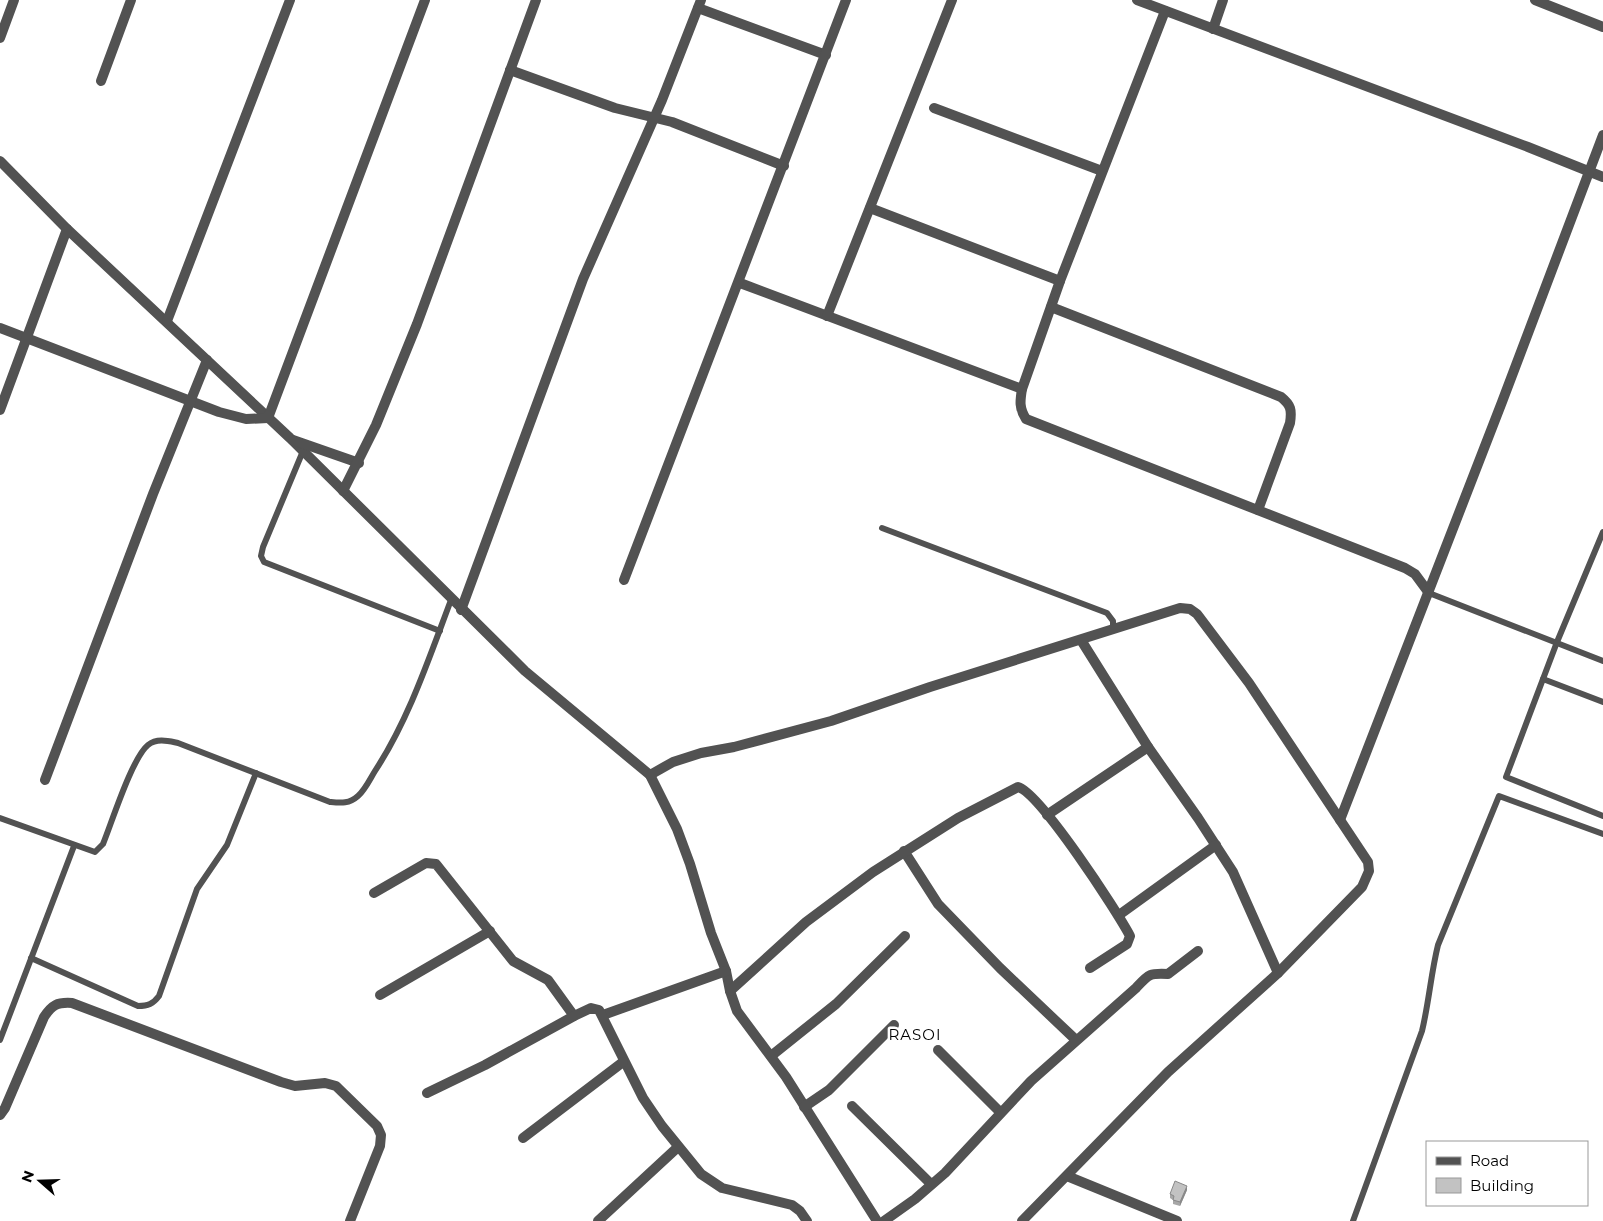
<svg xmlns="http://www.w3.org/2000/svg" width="1603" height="1221" font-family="Montserrat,sans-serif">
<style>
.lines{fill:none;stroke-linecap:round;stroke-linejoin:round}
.lane{stroke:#525252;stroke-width:6}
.street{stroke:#525252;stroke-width:10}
.wall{fill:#a7a7a7}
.shaded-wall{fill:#888}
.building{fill:#c2c2c2;stroke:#888}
.labels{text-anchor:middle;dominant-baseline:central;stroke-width:5;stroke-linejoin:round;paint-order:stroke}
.quarter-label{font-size:15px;letter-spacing:1px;fill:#000;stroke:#fff}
</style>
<rect width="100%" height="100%" fill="#fff"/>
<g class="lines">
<!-- lane -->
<g class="lane">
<polyline points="303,451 263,547 261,556 264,562 440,631"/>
<polyline points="882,528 1107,613 1113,621 1113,630"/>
<polyline points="1603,532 1557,642 1506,777 1603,816"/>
<polyline points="1429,593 1603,661"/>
<polyline points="1543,679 1603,702"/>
<path d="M0 818 95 852 103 844C112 822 132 758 148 745 157 738 168 741 178 743L330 802C341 803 349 804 358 796 365 790 370 779 375 771 409 719 429 658 451 600"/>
<path d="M31 958 138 1006C148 1006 153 1004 159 996L197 889 227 845 256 773"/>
<polyline points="0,1040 74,846"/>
<path d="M1353 1221 1422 1031C1429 1002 1431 973 1438 945L1499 796 1603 834"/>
</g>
<!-- street -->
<g class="street">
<polyline points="1137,0 1528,147 1603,177"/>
<polyline points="1535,0 1603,27"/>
<polyline points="698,8 826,55"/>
<polyline points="1213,29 1223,0"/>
<polyline points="0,38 14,0"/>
<polyline points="510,70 615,108 672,122 784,166"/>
<polyline points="101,81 131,0"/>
<polyline points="934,108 1102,171"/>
<polyline points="0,161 67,229 290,438 525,671 650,775 677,829 690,864 711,933 726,971 730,991 737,1011 786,1077 877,1221"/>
<polyline points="870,208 1060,281 1165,11"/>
<path d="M1060 281 1022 389C1020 401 1019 408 1026 419L1405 568 1415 574 1429 593"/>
<polyline points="740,283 1022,389"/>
<path d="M1051 307 1281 397C1291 405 1292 410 1290 423L1258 510"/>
<polyline points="827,316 952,0"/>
<polyline points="167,321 290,0"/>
<polyline points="0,328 219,412 246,419 268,418 425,0"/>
<polyline points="0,410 67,229"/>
<polyline points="293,440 359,463"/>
<polyline points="343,491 376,425 417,324 536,0"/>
<polyline points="624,580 846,0"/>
<polyline points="461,610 583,279 662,100 701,0"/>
<polyline points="1081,640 1148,747 1198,818 1233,872 1278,973"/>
<polyline points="650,775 673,762 701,753 734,747 831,721 930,687 1180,608 1190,609 1197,614 1249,683 1368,862 1369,871 1362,887 1278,973 1168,1072 1022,1221"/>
<polyline points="45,780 153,494 207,360"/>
<polyline points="1047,815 1148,747"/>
<polyline points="1340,820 1502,402 1603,135"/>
<polyline points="904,851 938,904 1000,968 1076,1040"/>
<polyline points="374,893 426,863 436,864 513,961 548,980 574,1016"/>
<polyline points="1119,915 1216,845"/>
<path d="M730 991 806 922 873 872 958 818 1018 787C1040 793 1117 911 1130 936L1127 944 1090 968"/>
<polyline points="380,995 490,931"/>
<polyline points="603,1015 726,971"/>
<polyline points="938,1050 1000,1112"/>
<polyline points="771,1056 836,1004 905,936"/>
<polyline points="427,1093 485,1065 574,1016 591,1008 599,1010 643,1098 662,1126 701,1174 722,1188 792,1205 800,1211 807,1221"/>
<polyline points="852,1106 931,1184"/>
<polyline points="804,1107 829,1090 894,1025"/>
<path d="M0 1115 5 1108 44 1017C52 1005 57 1002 72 1003L281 1082 295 1086 325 1083 336 1086 377 1126 381 1135 380 1146 350 1221"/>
<polyline points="523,1138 623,1062"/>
<polyline points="1067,1176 1177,1221"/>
<polyline points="598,1221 678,1147"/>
<path d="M884 1221 915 1199 945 1173 1031 1081 1136 988C1149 974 1149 973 1168 974L1198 951"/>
</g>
</g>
<!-- wall -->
<polygon class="wall" points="1187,1190 1180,1206 1173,1204 1173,1200 1170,1198 1170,1194"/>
<!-- shaded-wall -->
<polygon class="shaded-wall" points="1187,1186 1187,1190 1180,1206 1180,1202"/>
<!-- building -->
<polygon class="building" points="1175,1181 1187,1186 1180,1202 1173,1200 1174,1196 1170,1194"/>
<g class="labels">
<!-- quarter labels -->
<g class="quarter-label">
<text x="915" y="1034">RASOI</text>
</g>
</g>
<!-- legend -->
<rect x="1426" y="1141" width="162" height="65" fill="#ffffff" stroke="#999999"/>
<rect x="1436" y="1157" width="25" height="8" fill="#525252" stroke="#999999"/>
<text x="1470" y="1166" font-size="15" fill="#000000">Road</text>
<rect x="1436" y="1178" width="25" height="15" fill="#c2c2c2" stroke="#999999"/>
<text x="1470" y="1191" font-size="15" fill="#000000">Building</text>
<!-- north arrow -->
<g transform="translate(40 1181) rotate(290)" stroke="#ffffff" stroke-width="4" paint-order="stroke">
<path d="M0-4L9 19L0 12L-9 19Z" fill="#000000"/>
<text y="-8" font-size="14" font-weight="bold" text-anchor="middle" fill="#000000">N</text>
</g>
</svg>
